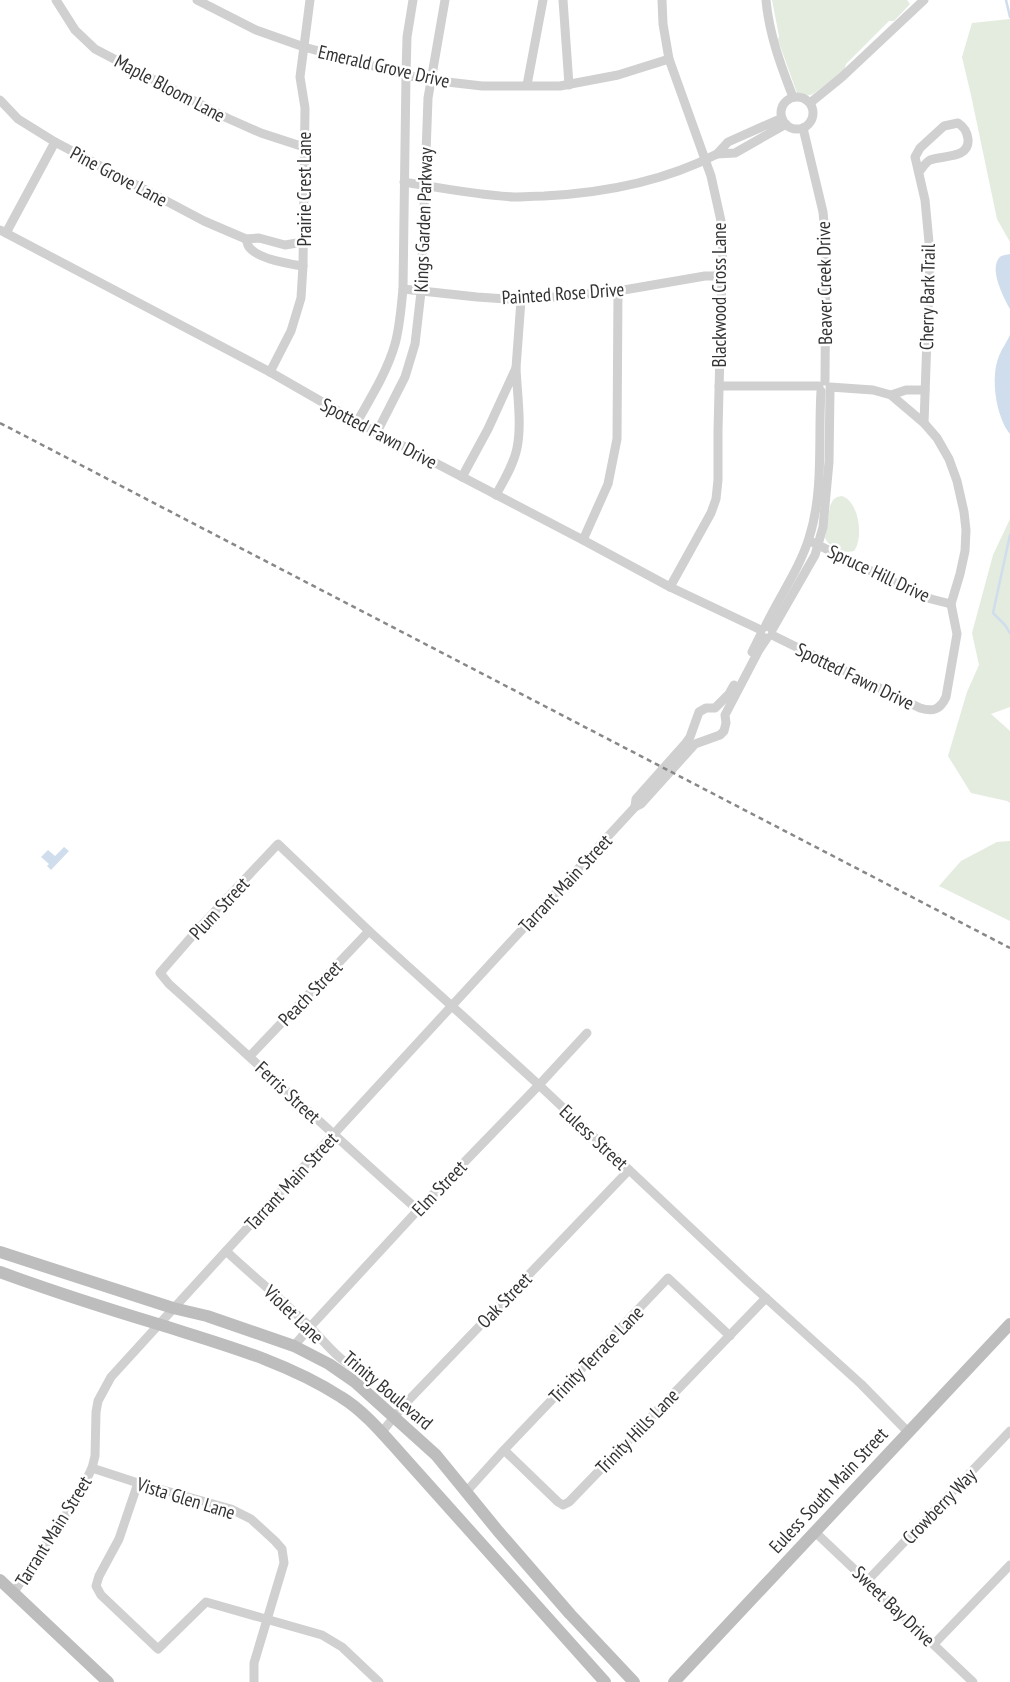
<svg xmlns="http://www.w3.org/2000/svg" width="1010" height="1682" font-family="'PT Sans Narrow',sans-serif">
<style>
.green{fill:#e4ebdf}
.water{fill:#d0dded}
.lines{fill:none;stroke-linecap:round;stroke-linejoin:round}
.stream{stroke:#d0dded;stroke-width:2.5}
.street{stroke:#d0d0d0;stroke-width:9}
.secondary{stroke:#bdbdbd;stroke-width:12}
.rail{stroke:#888;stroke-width:2.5;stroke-dasharray:5 4;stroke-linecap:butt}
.labels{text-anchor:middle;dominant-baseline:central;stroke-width:5;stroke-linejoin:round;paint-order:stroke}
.street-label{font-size:19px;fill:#333;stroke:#fff}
</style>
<rect width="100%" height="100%" fill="#fff"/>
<!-- green -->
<g class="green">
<polygon points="772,0 907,0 910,4 894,21 889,21 846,64 844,71 813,94 806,96 797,93 778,40 779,36"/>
<polygon points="1010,19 1010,242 997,219 971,95 962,57 972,23"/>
<path d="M842 496C859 502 864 537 854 551 844 554 830 548 825 538L830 506 833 500 837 497Z"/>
<polygon points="1010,519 1010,707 991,714 1010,731 1010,803 1007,801 971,793 948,756 967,692 979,665 972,633 993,555"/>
<polygon points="1010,841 1010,921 939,886 961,861 997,842"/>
</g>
<!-- water -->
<g class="water">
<path d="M1010 254V309C1004 298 989 270 999 258 1001 255 1006 255 1010 254Z"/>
<path d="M1010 335V434C996 417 990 377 999 356 1002 348 1007 342 1010 335Z"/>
<polygon points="64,847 69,851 51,870 47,866 49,864 41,857 48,850 55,856"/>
</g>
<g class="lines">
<!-- stream -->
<g class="stream">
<polyline points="1006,0 1010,17"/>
<polyline points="1010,535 993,613 1005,625 1010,633"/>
</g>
<!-- street -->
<g class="street">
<polyline points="56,0 75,30 95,49 227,118 261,133 304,147"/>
<polyline points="197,0 256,30 304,47 406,75 430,80 482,86 560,86 618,75 669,59"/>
<polyline points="563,0 569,85"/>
<polyline points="662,0 663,24 669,59 711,176 723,230 718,431 718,480 716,499 711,513 670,587"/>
<path d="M766 0C769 34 781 66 793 97"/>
<polyline points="527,85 543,0"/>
<circle cx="797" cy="113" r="16"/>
<polyline points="0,100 18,119 55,142 204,221 246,239 259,238 285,245 303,242"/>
<polyline points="810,103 842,77 924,0"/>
<polyline points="782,118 728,142 717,154 735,153 786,124"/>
<polyline points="803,128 823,212 826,244 825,381"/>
<path d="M919 172C923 167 925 163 930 160 943 155 970 159 968 139 967 131 964 127 958 123L944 126 920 148 915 157 925 200 930 253 924 423"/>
<path d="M404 182C441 188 477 195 514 197 524 197 534 196 544 196 603 193 665 181 717 154"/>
<polyline points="0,230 270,372 357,422 583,540 670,587 761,630"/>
<polyline points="6,233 55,142"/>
<path d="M246 239C247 241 247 244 249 247 258 259 289 264 303 266"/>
<polyline points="403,289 477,297 521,300 618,291 705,276 721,276"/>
<polyline points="516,368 521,300"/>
<polyline points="270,372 291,331 301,298 303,266 305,108 300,77 310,0"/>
<polyline points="719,386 819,386"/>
<polyline points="891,395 906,390 925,390"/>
<path d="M357 422C371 397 387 372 395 344 400 326 401 308 403 289L406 75 407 37 413 0"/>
<polyline points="377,432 405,377 415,344 421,292 428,98 445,0"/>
<path d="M462 477 488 429 516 368C517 392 522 425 517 448 514 464 504 480 496 495"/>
<polyline points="583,540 608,484 617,439 618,291"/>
<polyline points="812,542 916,593 931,599 951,604"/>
<path d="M765 627C779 597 799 570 809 538 824 492 818 439 821 391"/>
<polyline points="772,630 815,555 823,527 829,462 830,390"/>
<path d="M772 635 920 708C933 712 940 710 946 697L957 634 951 604 960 574 965 551 966 530 964 512 957 481 949 459 937 438 924 423 891 395 873 390 830 387"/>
<polyline points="752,652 761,634"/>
<polyline points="635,807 636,799 685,744 690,737 699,712 706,708 715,708 729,694 734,685"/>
<polyline points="250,1056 369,931"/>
<path d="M418 1210C334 1136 253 1059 169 984L160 973 200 927 278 844 369 931 539 1085 746 1280 861 1384 908 1432"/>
<path d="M226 1251C253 1276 282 1300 309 1326 326 1343 340 1364 365 1372"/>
<polyline points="294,1346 310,1327 418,1210 539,1085 587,1033"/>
<polyline points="381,1433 404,1405 629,1170"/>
<polyline points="504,1450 558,1502 563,1505 569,1502 766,1298"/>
<polyline points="92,1468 138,1483 231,1509 251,1519 275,1541 282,1549 284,1563 254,1663 254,1682"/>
<polyline points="138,1483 119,1539 99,1576 96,1586 101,1595 158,1649 206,1602 322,1635 342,1647 379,1682"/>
<polyline points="466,1492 504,1450 668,1278 730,1336"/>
<polyline points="815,1532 973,1682"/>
<polyline points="868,1580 1010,1431"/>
<polyline points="14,1592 79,1495 92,1468 95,1456 96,1412 98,1401 111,1377 226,1251 635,807 641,804 695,744 720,735 724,731 726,723 725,715 759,650 767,638"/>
<polyline points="934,1644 1010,1565"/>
</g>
<!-- secondary -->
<g class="secondary">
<polyline points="0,1252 173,1308 207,1316 294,1346 329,1364 355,1382 436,1455 498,1531 570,1614 634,1682"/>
<path d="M0 1272C52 1291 105 1308 158 1324 221 1344 285 1361 341 1397 364 1411 383 1434 401 1454L605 1682"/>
<polyline points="0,1580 108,1682"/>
<polyline points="674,1682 1010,1324"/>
</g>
<!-- rail -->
<polyline class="rail" points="0,423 1010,948"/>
</g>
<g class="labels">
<!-- street labels -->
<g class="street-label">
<text transform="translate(384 66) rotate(13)">Emerald Grove Drive</text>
<text transform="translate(170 88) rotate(28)">Maple Bloom Lane</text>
<text transform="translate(119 176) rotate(28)">Pine Grove Lane</text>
<text transform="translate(304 189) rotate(-90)">Prairie Crest Lane</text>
<text transform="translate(423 220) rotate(-88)">Kings Garden Parkway</text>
<text transform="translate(824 283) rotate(-91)">Beaver Creek Drive</text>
<text transform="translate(563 293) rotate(-4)">Painted Rose Drive</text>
<text transform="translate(719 295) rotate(-90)">Blackwood Cross Lane</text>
<text transform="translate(927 297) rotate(-89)">Cherry Bark Trail</text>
<text transform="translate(379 433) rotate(28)">Spotted Fawn Drive</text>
<text transform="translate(879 573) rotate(25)">Spruce Hill Drive</text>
<text transform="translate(855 676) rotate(26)">Spotted Fawn Drive</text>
<text transform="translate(565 883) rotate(-47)">Tarrant Main Street</text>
<text transform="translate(219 908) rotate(-47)">Plum Street</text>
<text transform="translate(310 993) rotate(-46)">Peach Street</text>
<text transform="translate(288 1092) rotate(43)">Ferris Street</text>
<text transform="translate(594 1137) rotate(43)">Euless Street</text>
<text transform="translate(291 1181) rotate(-47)">Tarrant Main Street</text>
<text transform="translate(439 1188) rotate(-46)">Elm Street</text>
<text transform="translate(504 1300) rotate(-46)">Oak Street</text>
<text transform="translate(294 1314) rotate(44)">Violet Lane</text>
<text transform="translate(596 1354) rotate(-46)">Trinity Terrace Lane</text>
<text transform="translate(388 1390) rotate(40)">Trinity Boulevard</text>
<text transform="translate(637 1431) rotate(-46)">Trinity Hills Lane</text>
<text transform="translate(828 1490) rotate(-47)">Euless South Main Street</text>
<text transform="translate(186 1498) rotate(17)">Vista Glen Lane</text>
<text transform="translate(939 1506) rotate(-46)">Crowberry Way</text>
<text transform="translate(53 1531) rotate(-58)">Tarrant Main Street</text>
<text transform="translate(894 1606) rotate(44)">Sweet Bay Drive</text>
</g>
</g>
</svg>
